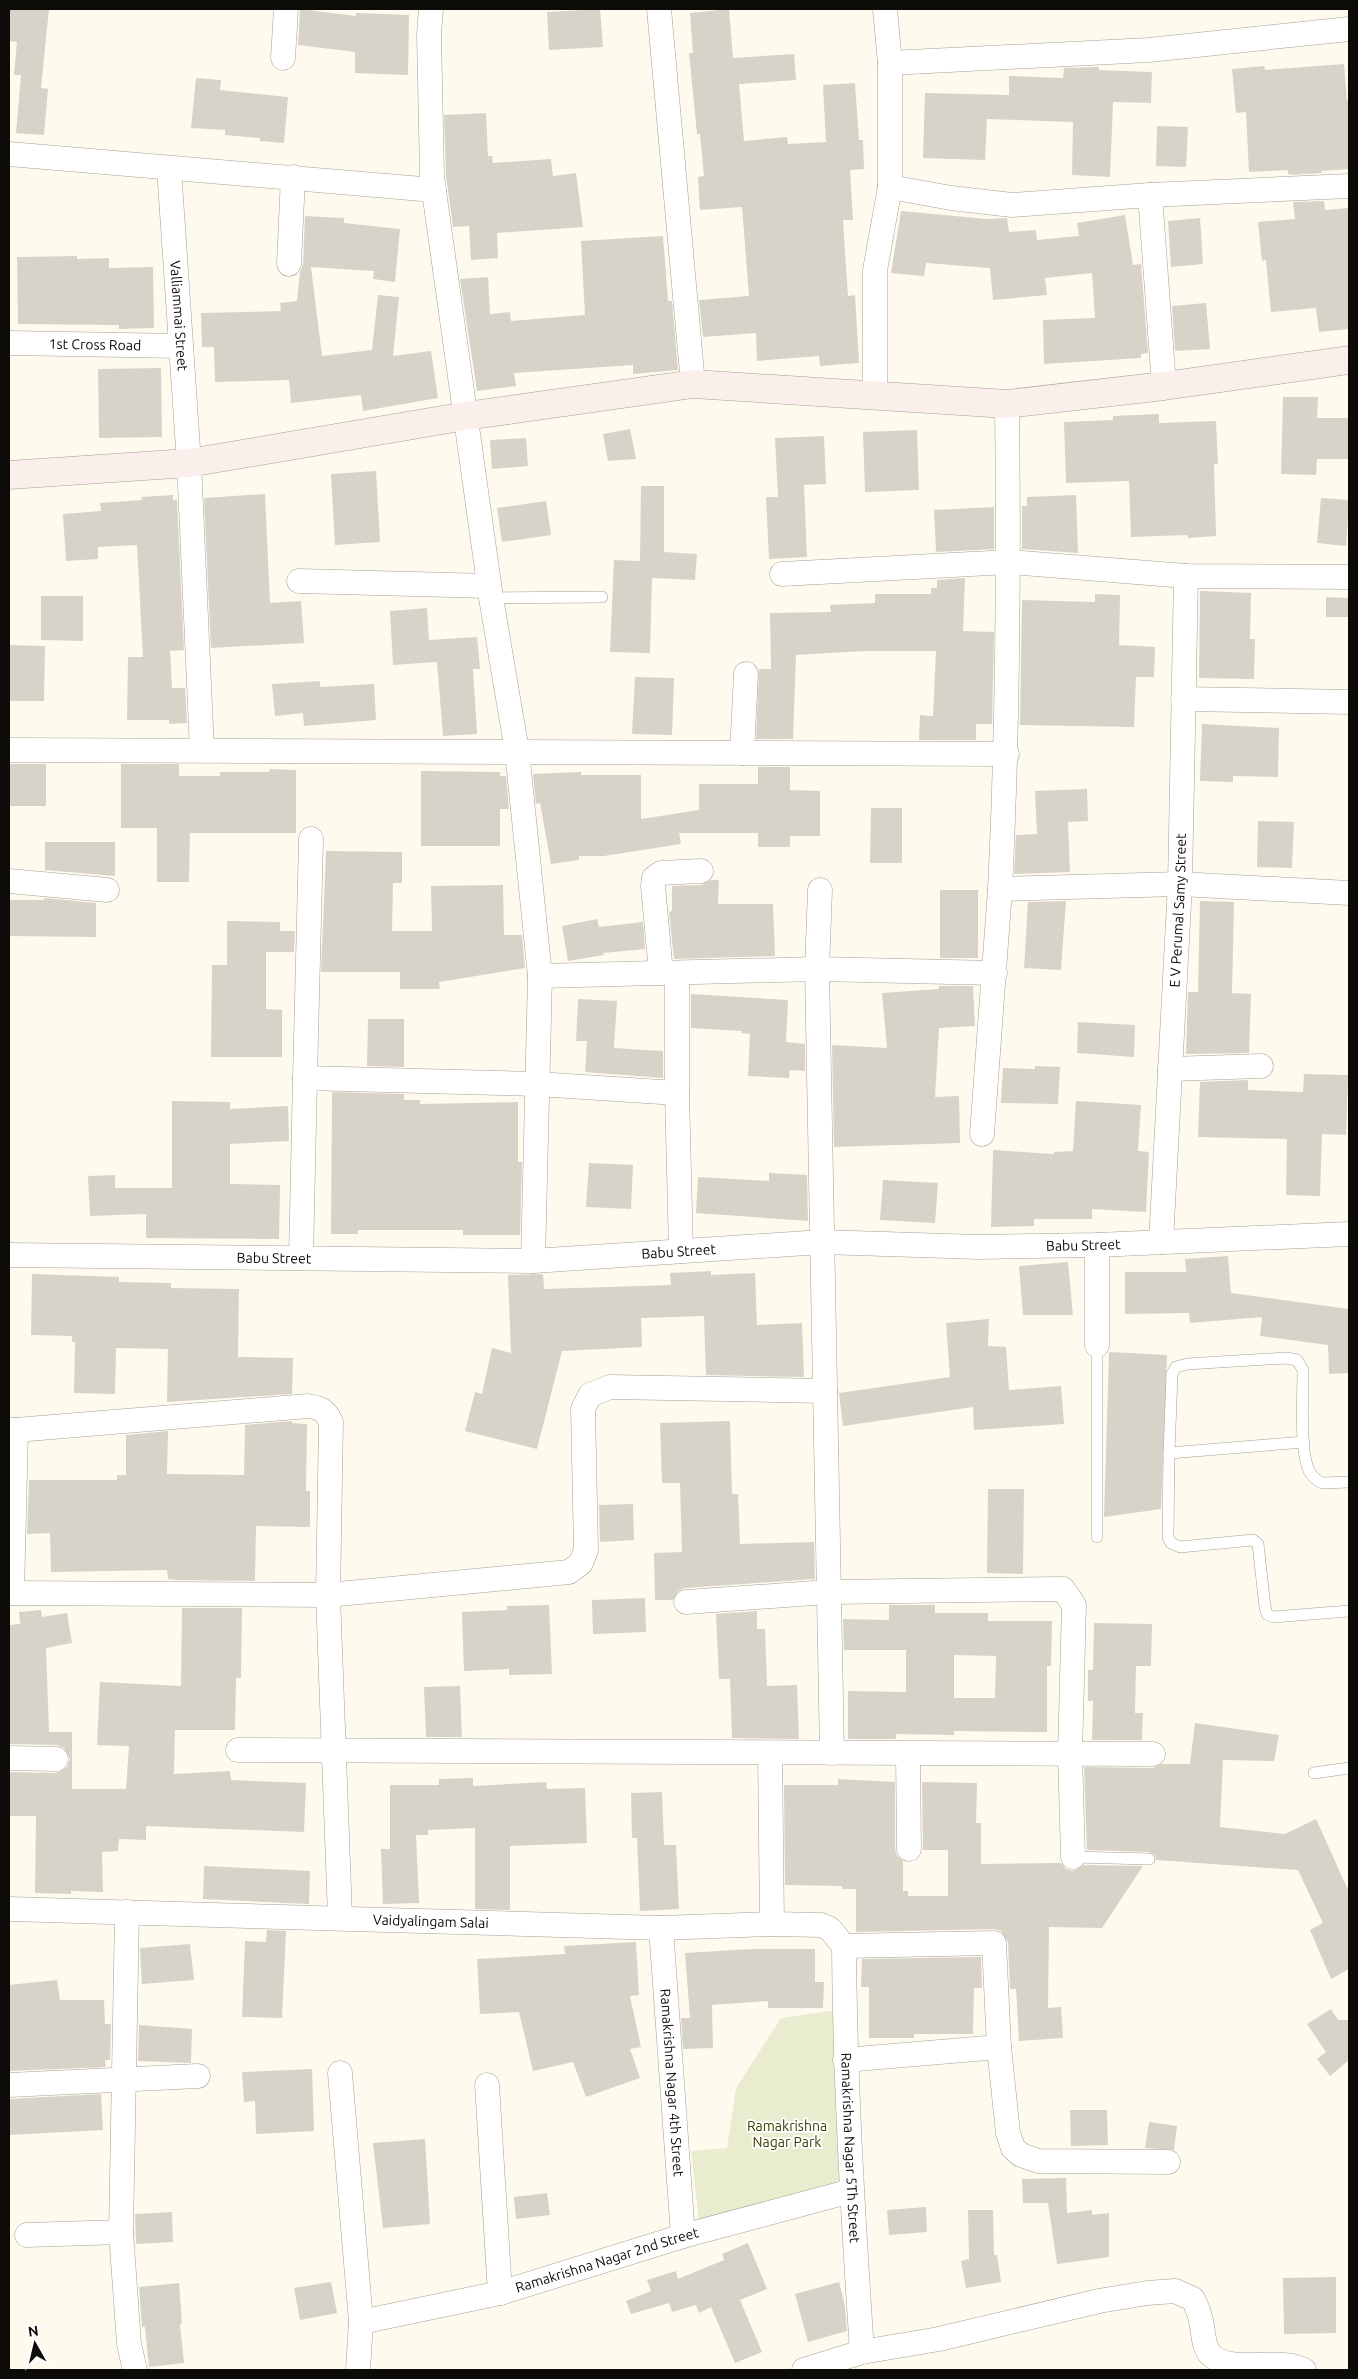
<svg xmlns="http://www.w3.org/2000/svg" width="1358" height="2379" font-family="Ubuntu,sans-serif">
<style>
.green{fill:#e9eccf}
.building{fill:#d8d3c8;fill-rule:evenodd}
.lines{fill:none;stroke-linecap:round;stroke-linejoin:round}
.lane-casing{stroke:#a4a095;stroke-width:12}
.street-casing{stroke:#a4a095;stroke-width:25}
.secondary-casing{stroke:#a4a095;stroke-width:29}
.lane{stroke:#fff;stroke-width:11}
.street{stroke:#fff;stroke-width:24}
.secondary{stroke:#fbefec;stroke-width:28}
.labels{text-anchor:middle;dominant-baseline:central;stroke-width:4;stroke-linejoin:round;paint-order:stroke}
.street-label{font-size:14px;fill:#0d0b08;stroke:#fff}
.park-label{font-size:14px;fill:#3c3d01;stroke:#fff}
</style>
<rect width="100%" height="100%" fill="#fffaee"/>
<!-- green -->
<polygon class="green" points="838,2010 846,2179 699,2222 691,2151 727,2148 736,2088 781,2018"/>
<!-- building -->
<g class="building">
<polygon points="9,9 49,9 41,88 48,89 44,135 16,133 21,75 14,75 17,42 9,41"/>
<polygon points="300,9 356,16 356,13 409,15 408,75 355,73 355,52 298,45"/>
<polygon points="600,9 603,47 549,50 547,12"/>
<polygon points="729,9 733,58 794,54 796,80 739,84 744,141 787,137 788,144 826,142 823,85 855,83 859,140 863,140 864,169 850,170 853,220 843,220 848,296 855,295 859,363 820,366 819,356 757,361 756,333 703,337 699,300 749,296 742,207 700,210 698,177 704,176 700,134 697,134 689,53 693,53 690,13"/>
<polygon points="1344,64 1347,101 1349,101 1349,169 1321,171 1322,173 1291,175 1288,174 1288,170 1249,172 1246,112 1236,113 1232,69 1264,66 1265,70"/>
<polygon points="1099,67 1099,70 1152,72 1151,103 1113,102 1110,177 1072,175 1073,122 987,119 985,160 923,158 925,93 1009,95 1009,76 1063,78 1064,68"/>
<polygon points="196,78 221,80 220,90 288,97 284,143 260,141 260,138 225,135 225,130 191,128"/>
<polygon points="486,113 488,156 492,156 493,163 551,159 553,176 576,173 583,227 497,233 498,258 471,260 469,226 453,227 446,176 444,115"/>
<polygon points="1157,126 1188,127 1186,167 1156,166"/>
<polygon points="1324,201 1325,210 1349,208 1349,329 1319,332 1316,308 1271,312 1266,260 1262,261 1258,222 1295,219 1293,202"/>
<polygon points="901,211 987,219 1007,218 1009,232 1036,230 1037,240 1079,236 1077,223 1125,215 1133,265 1141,264 1148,353 1141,354 1141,358 1044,364 1043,320 1095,318 1092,273 1045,278 1047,295 993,300 990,268 926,263 924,276 891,273"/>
<polygon points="305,216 344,218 344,223 400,229 395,282 373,279 374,271 311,267 322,356 372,350 378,295 399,297 393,356 431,351 438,398 363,411 361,395 291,403 289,380 215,382 214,347 202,347 201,313 281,311 280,303 297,301 300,272 303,265"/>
<polygon points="1200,218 1203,264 1171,267 1168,221"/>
<polygon points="663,236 668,301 672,301 678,370 633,374 633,365 514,373 516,386 477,391 460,279 488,277 490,314 510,312 511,321 585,315 581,241"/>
<polygon points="77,256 77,259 109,258 109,268 153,267 154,328 119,329 119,325 18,324 17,257"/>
<polygon points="1206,303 1210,349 1175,351 1172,306"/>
<polygon points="161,368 162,437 99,438 98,369"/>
<polygon points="1283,397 1318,397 1317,418 1349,418 1349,459 1317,459 1316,475 1281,474"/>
<polygon points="1159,414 1159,423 1216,421 1218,464 1214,464 1216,536 1188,538 1187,535 1131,537 1129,481 1066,483 1064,422 1113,420 1113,416"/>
<polygon points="630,429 636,459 608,461 603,434"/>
<polygon points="917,430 919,490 865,492 863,432"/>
<polygon points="824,436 826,484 804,485 807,557 769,559 766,497 778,497 775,438"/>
<polygon points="526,438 528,466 492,469 490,440"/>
<polygon points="376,471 380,542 335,545 331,474"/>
<polygon points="641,486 664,486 664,552 697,554 695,580 652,578 650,653 610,652 614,560 640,561"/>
<polygon points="265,494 270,603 301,601 304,643 211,648 204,498"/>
<polygon points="173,495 173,500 177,500 184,650 170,651 172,688 185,688 187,723 169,724 169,720 127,720 128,657 143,657 137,545 98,547 98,559 66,561 63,514 101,511 100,503 142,500 141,497"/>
<polygon points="1076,495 1078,553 1022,549 1022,506 1027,506 1027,497"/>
<polygon points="1321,498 1349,500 1346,546 1317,543"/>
<polygon points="546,501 551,535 502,542 497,508"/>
<polygon points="994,507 994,549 936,552 934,510"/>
<polygon points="965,578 963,631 994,632 992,724 976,724 976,740 919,740 920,715 933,716 936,651 864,651 796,655 793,739 756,739 759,669 771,669 770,613 831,612 830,605 875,603 875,594 931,594 931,588 937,588 937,580"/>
<polygon points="1200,591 1251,593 1250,639 1255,639 1254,679 1199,678"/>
<polygon points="1095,594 1120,595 1119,645 1155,647 1154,677 1136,677 1134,727 1020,725 1022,600 1095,602"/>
<polygon points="41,596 83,596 83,641 41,640"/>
<polygon points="1326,597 1349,598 1349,617 1326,617"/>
<polygon points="427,608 429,640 477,637 480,669 473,669 477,734 443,736 437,662 393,665 390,611"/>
<polygon points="9,645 45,646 44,701 9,701"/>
<polygon points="635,677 674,678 672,735 632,734"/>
<polygon points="320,681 320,687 374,684 376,720 304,726 303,713 275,716 272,684"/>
<polygon points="1202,724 1279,728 1278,777 1233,776 1233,782 1200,781"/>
<rect x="9" y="764" width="37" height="42"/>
<polygon points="121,764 179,764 179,776 220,776 220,772 269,772 270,769 296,770 296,833 190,833 189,882 157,882 157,828 121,828"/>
<polygon points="758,767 790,767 790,790 820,791 820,836 790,836 790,847 758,847 758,833 679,833 681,844 604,856 579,856 579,860 551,864 540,803 536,804 533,774 581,772 581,775 641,775 641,819 699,810 699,784 758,784"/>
<polygon points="421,771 500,772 500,776 506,776 509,809 500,809 500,846 421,846"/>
<polygon points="1087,789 1088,821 1068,822 1070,872 1014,874 1016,835 1037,834 1035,791"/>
<polygon points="871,808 902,808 902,863 870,863"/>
<polygon points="1258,821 1294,822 1292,868 1257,867"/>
<polygon points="45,842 115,842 115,876 45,870"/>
<polygon points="326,851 402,852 402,883 393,883 392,931 432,931 431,886 503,885 504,935 522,935 525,968 439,982 440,989 400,989 400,972 321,972"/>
<polygon points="711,880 719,880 718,904 773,904 775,956 674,959 669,912 672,911 672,886 702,885"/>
<rect x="940" y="890" width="38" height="68"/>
<polygon points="44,898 96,903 96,937 9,936 9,900 44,900"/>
<polygon points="1066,901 1061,970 1024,968 1028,902"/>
<polygon points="1200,901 1234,902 1232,993 1251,994 1249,1053 1186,1054 1188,992 1198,992"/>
<polygon points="597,919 599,927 643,922 645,949 603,953 604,955 568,961 562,926"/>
<polygon points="227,921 280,922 280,931 295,931 294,952 266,952 266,1009 282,1010 282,1057 211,1057 212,965 227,965"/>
<polygon points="939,986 973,986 975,1026 939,1028 935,1097 959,1096 960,1143 834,1147 832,1045 887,1048 882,993 939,989"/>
<polygon points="691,994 788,1000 786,1042 805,1044 805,1071 790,1070 789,1078 748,1076 750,1034 741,1033 742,1031 691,1028"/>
<polygon points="578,999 617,1001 614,1048 663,1051 663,1078 585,1072 587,1041 576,1041"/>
<polygon points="368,1019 404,1019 404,1067 367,1066"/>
<polygon points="1078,1022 1135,1025 1134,1057 1077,1053"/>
<polygon points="1035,1066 1060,1067 1058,1104 1001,1103 1003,1068 1035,1069"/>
<polygon points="1304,1074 1348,1075 1346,1135 1322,1134 1320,1196 1286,1195 1287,1139 1198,1137 1200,1082 1248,1080 1248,1090 1303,1092"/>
<polygon points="332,1092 404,1094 404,1100 420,1100 420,1104 518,1102 518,1162 522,1162 520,1235 463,1235 463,1230 358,1230 358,1234 331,1234"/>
<polygon points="172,1101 230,1102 230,1109 288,1106 289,1141 230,1144 230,1184 280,1185 279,1239 146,1238 146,1214 90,1216 88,1176 115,1175 115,1188 172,1188"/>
<polygon points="1076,1101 1141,1105 1138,1151 1149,1152 1146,1212 1092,1209 1092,1219 1034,1219 1034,1226 991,1227 993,1150 1054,1154 1054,1152 1073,1151"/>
<polygon points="589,1163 633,1165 631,1209 586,1207"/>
<polygon points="769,1173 807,1175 808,1221 696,1213 698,1177 769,1181"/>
<polygon points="883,1180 938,1183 935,1223 880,1220"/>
<polygon points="1228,1256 1231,1293 1349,1309 1349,1373 1329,1374 1328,1345 1260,1336 1262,1317 1190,1323 1189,1313 1125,1314 1125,1272 1186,1272 1185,1259"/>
<polygon points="1068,1262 1073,1315 1023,1315 1019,1266"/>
<polygon points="711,1271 711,1275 755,1273 757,1325 802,1323 804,1377 706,1375 704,1316 641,1318 642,1347 562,1351 537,1449 465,1431 475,1392 482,1394 492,1348 511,1353 508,1275 543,1274 544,1289 671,1285 670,1273"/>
<polygon points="32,1274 119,1277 119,1282 171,1283 171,1288 239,1289 238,1357 293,1358 292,1394 167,1402 168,1349 116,1348 115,1394 74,1393 75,1342 72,1342 72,1336 31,1335"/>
<polygon points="989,1319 988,1346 1006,1347 1009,1390 1061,1386 1064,1424 974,1430 973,1407 843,1426 839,1393 950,1377 946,1323"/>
<polygon points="1109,1352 1167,1355 1161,1509 1104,1517"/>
<polygon points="292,1421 292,1423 307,1424 306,1491 310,1491 310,1527 256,1526 255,1581 178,1580 168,1579 167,1570 51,1572 50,1533 27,1534 29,1480 117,1480 117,1475 126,1475 126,1435 168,1431 167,1474 244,1475 245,1425"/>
<polygon points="730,1421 732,1494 738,1494 740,1544 814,1542 815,1579 685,1588 678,1591 673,1600 655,1600 654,1553 682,1552 680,1483 662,1483 660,1423"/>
<polygon points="988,1489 1024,1489 1023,1574 987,1573"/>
<polygon points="633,1504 634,1540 600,1542 599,1505"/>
<polygon points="645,1598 646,1632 593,1634 592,1600"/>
<polygon points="549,1605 552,1674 509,1675 509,1669 464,1671 462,1612 507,1610 507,1606"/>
<path d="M889 1605H935V1613H988V1621H1052L1051 1666H1047V1732L954 1731V1735L896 1734V1739H848V1691L906 1692V1650H844L843 1619 889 1620ZM954 1655 996 1656 995 1698H954Z"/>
<polygon points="182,1608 242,1608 241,1678 236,1678 235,1730 175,1730 174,1774 230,1771 231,1780 306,1783 304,1832 146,1826 146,1840 119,1839 118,1851 102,1852 103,1892 71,1891 71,1894 35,1893 36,1816 9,1816 9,1772 56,1773 67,1767 70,1759 64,1748 57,1745 9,1744 9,1625 20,1624 19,1612 41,1610 42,1617 67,1613 72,1643 46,1648 49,1732 72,1732 72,1789 126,1789 129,1746 97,1745 100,1682 181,1686"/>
<polygon points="757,1611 757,1629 765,1629 767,1686 797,1685 799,1739 732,1738 730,1679 719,1679 716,1614"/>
<polygon points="1094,1623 1152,1624 1151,1666 1136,1666 1135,1713 1143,1713 1142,1740 1092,1740 1093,1701 1088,1701 1088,1670 1093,1670"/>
<polygon points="460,1686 462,1737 426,1737 424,1687"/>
<polygon points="1195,1723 1279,1735 1274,1761 1223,1760 1220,1827 1285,1834 1316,1819 1349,1892 1349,1969 1331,1979 1310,1930 1323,1923 1298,1870 1156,1860 1155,1855 1149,1852 1087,1850 1084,1767 1153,1768 1162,1764 1190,1764"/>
<polygon points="473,1778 473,1786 546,1782 547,1789 585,1788 587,1843 510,1846 510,1910 475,1909 475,1828 428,1830 428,1835 416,1835 419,1903 383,1904 381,1849 390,1849 390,1785 439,1785 439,1779"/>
<polygon points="838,1779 895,1782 895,1849 897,1856 903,1861 903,1891 908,1891 908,1896 948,1896 948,1850 923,1850 922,1782 977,1783 976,1823 981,1823 981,1864 1061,1863 1066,1869 1073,1871 1084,1865 1143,1866 1102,1928 1049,1927 1048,2008 1061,2007 1063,2038 1019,2041 1016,1989 1010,1989 1008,1942 1001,1931 994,1929 856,1932 856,1889 842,1889 842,1886 785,1885 784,1785 838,1785"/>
<polygon points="662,1792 664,1845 676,1845 679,1909 640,1911 637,1838 632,1838 631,1793"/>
<polygon points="204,1866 310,1871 309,1904 203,1899"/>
<polygon points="267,1930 286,1931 282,2018 242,2017 245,1941 266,1942"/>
<polygon points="636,1942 639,1995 630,1996 641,2047 630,2049 640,2078 586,2097 573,2062 533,2071 519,2012 480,2014 477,1959 565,1954 564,1946"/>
<polygon points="190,1944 194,1980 142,1984 140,1948"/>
<polygon points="752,1949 815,1949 815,1982 824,1982 823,2008 768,2008 768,2001 712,2005 713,2048 683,2049 681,2018 690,2018 685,1953"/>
<polygon points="981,1957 982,1988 974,1988 973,2034 914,2034 914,2038 869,2038 869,1987 861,1987 862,1959"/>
<polygon points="57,1980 60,2000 104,2000 105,2024 111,2024 110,2060 105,2060 106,2067 9,2071 9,1985"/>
<polygon points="1331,2009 1338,2020 1349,2020 1349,2060 1330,2076 1317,2059 1326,2052 1307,2024"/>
<polygon points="139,2025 192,2029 191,2063 138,2061"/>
<polygon points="312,2069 314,2131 256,2134 255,2101 244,2102 242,2072"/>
<polygon points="101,2094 103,2130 9,2135 9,2099"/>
<polygon points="1070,2110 1107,2110 1108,2145 1071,2146"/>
<polygon points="1149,2122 1177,2126 1174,2150 1145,2148"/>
<polygon points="425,2139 430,2224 383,2228 373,2143"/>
<polygon points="1066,2178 1067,2213 1092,2210 1092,2215 1109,2213 1109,2257 1057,2264 1048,2203 1023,2203 1022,2179"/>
<polygon points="547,2193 550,2215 516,2219 514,2197"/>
<polygon points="926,2207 927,2232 889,2235 887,2210"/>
<polygon points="968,2210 993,2210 994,2255 997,2255 1001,2282 966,2288 961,2261 969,2259"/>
<polygon points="172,2212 173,2242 136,2244 135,2214"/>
<polygon points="748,2243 767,2289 740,2300 762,2352 735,2363 711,2307 699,2313 696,2305 672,2312 669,2303 631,2314 626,2301 651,2291 647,2280 676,2271 678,2279 724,2260 722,2254"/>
<polygon points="1336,2277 1336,2333 1284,2334 1283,2278"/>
<polygon points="331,2282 337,2313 300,2320 294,2288"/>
<polygon points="839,2282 845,2306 847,2331 808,2342 795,2294"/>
<polygon points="179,2283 182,2323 180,2324 184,2363 149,2367 145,2327 142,2327 139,2287"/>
</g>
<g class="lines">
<defs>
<g id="lane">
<polyline points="491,598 602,597"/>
<polyline points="1304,1442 1169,1453 1168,1537 1171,1543 1180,1547 1253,1540 1258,1544 1265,1607 1267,1614 1273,1617 1349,1611"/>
<path d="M1169 1453 1172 1374 1176 1367 1187 1364 1286 1358 1297 1360 1303 1370C1303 1395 1300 1443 1307 1465 1309 1474 1314 1479 1322 1483L1349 1482"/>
<polyline points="1097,1537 1097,1345"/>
<polyline points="1314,1773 1349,1768"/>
<polyline points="1073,1857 1149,1859"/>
</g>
<g id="street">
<polyline points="431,9 429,34 432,177 491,598 517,751 540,976 533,1261"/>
<polyline points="659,9 693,384"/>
<polyline points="283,58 286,9"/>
<polyline points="890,63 1149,50 1349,29"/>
<polyline points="9,154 434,190"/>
<path id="s1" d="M169 168 189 463 202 750"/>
<polyline points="890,187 951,198 1012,205 1150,195 1349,186"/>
<polyline points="1150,195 1164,386"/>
<polyline points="289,264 293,177"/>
<path id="s2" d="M9 343 181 346"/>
<polyline points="875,394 875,270 890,187 890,63 885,9"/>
<polyline points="782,574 1009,562 1186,576 1349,577"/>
<polyline points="299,581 489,586"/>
<polyline points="1183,699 1349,702"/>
<polyline points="9,750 1007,754"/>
<polyline points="742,753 746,674"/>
<polyline points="9,881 107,890"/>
<path d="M1000 889C1008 727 1009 566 1007 404"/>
<polyline points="820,890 817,969 832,1753"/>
<polyline points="661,973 653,886 654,878 661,873 701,871"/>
<polyline points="677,973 677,1093"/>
<polyline points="540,976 817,969 995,973"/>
<polyline points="1170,1069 1261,1066"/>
<polyline points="305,1078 311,839"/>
<polyline points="982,1134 1000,889 1180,884 1349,893"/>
<path id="s3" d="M1161 1242 1180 884 1186 576"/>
<polyline points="1097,1245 1097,1345"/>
<path id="s4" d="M9 1255 533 1261 822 1242 979 1247 1097 1245 1349 1234"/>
<polyline points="301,1258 305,1078 537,1084 677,1093 681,1251"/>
<polyline points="9,1430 16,1430 12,1593"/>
<path d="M16 1430 308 1406C321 1408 325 1410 331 1422L328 1595 340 1917"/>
<polyline points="9,1593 328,1595 569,1572 581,1563 586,1550 583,1409 590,1395 610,1387 825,1391"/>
<polyline points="686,1602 829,1592 1063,1589 1074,1605 1070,1754 1073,1857"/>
<polyline points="238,1750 1153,1754"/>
<polyline points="770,1753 772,1924"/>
<polyline points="908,1754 909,1849"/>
<polyline points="9,1758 56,1759"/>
<path id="s5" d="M9 1909 661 1928 772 1924 821 1925 830 1929 844 1946"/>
<polyline points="127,1912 121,2232 129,2344 135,2370"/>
<path id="s6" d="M661 1928 683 2236"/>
<polyline points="844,1946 994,1943 999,2047 1008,2133 1013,2148 1021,2155 1038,2161 1168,2162"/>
<path id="s7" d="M844 1946C845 2082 853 2216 862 2352"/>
<polyline points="845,2060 999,2047"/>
<polyline points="340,2073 361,2322 358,2370"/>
<polyline points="9,2085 198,2076"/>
<polyline points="487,2085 500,2293"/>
<polyline points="27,2235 121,2232"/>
<path id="s8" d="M361 2322 500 2293 683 2236 851 2191"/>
<path d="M804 2370 862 2352 939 2339 1099 2301 1147 2293 1175 2291 1193 2299C1196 2305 1199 2311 1200 2317 1204 2329 1202 2345 1210 2354 1230 2376 1278 2356 1304 2370"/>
</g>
<polyline id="secondary" points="9,475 189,463 466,416 693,384 1007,404 1164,386 1349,360"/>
</defs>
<!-- lane casing -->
<use href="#lane" class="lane-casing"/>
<!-- street casing -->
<use href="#street" class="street-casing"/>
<!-- secondary casing -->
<use href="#secondary" class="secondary-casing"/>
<!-- lane -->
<use href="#lane" class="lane"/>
<!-- street -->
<use href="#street" class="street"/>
<!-- secondary -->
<use href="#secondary" class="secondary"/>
</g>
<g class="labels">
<!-- street labels -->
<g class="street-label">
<text stroke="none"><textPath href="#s1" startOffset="148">Valliammai Street</textPath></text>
<text stroke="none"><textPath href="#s2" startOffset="86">1st Cross Road</textPath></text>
<text stroke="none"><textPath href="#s3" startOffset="332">E V Perumal Samy Street</textPath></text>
<text stroke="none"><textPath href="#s4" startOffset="1075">Babu Street</textPath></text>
<text stroke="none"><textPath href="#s4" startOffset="670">Babu Street</textPath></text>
<text stroke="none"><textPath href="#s4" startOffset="265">Babu Street</textPath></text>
<text stroke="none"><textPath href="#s5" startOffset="422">Vaidyalingam Salai</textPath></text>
<text stroke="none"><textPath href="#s6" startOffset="155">Ramakrishna Nagar 4th Street</textPath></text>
<text stroke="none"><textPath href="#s7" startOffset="202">Ramakrishna Nagar 5Th Street</textPath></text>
<text stroke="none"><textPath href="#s8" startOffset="254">Ramakrishna Nagar 2nd Street</textPath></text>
</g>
<!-- park labels -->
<g class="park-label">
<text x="787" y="2126">Ramakrishna<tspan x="787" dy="16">Nagar Park</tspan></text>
</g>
</g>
<!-- border -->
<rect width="1358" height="2379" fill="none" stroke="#0d0b08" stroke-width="20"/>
<!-- north arrow -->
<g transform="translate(35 2344) rotate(352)" stroke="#ffffff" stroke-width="4" paint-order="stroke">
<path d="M0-4L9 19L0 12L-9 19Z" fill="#0d0b08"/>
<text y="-8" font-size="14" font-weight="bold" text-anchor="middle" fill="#0d0b08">N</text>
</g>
</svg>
